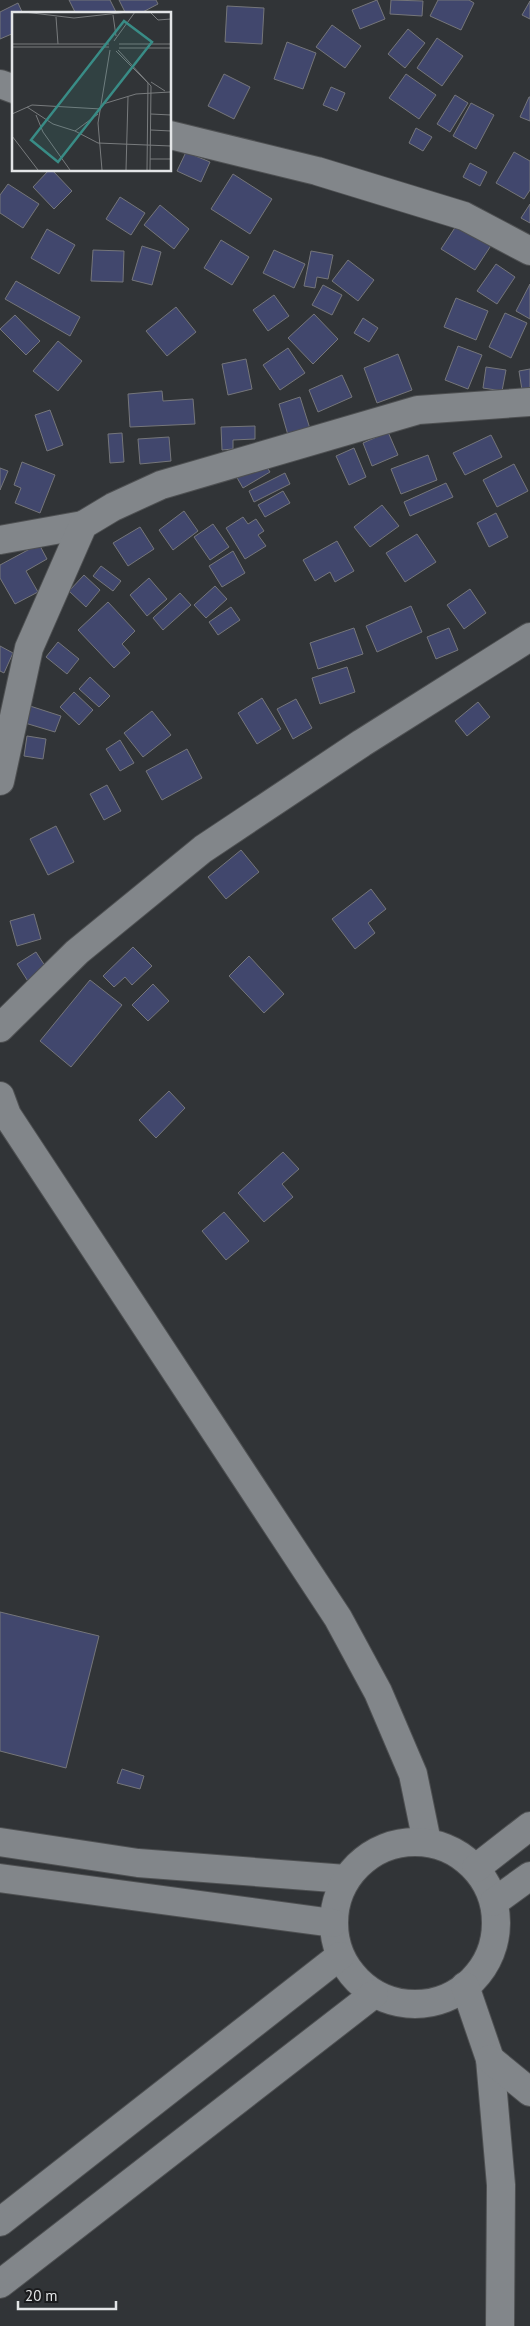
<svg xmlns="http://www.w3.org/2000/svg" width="530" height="2326" font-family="'PT Sans',sans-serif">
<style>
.building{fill:#41476d;stroke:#75767a}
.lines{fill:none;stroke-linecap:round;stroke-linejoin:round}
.minor-casing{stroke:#4e5052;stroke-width:30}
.minor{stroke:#82868a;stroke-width:28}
.inset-road{fill:none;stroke:#787b7d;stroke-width:1}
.view{fill:#398c86;fill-opacity:0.15;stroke:#398c86;stroke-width:2.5}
.inset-edge{fill:none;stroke:#e3e5e7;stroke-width:2.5}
</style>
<rect width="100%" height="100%" fill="#313437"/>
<!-- building -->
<g class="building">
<polygon points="69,0 110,0 117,14 76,14"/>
<polygon points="119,0 156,0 158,4 139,14 126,14"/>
<polygon points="377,0 385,19 360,29 352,10"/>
<polygon points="391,0 423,1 422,16 390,14"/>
<polygon points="438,0 469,0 474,3 461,30 430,16"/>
<polygon points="530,1 530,19 522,15"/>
<polygon points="18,3 23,14 14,14 14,33 0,39 0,12"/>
<polygon points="227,6 264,8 262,44 225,42"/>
<polygon points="332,25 361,46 345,68 316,47"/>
<polygon points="408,29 425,43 405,68 388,54"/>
<polygon points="437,38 463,56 442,86 417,68"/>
<polygon points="287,42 316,53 303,89 274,79"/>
<polygon points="224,74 250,87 234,119 208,106"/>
<polygon points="406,74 436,95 419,119 389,98"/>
<polygon points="331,87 345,93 337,111 323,105"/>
<polygon points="455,95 468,103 450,132 437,124"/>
<polygon points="529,97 530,97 530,121 520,117"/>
<polygon points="471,103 494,115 476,149 453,136"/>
<polygon points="416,128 432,137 423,151 409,143"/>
<polygon points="186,152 210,162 201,182 177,171"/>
<polygon points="514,152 530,161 530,190 524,199 496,183"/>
<polygon points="470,163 487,172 480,186 463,177"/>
<polygon points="49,170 52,170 72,191 54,209 33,187"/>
<polygon points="233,174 272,199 250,234 211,209"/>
<polygon points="8,184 39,204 23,228 0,213 0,195"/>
<polygon points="120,197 145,213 131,235 106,219"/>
<polygon points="530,204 530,223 521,218"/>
<polygon points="160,205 189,229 174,249 144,225"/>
<polygon points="458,223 492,244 475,270 441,249"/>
<polygon points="47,229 75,245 59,274 31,258"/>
<polygon points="221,240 249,257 232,285 204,268"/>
<polygon points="142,246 161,252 152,285 132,280"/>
<polygon points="93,250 124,251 123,282 91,281"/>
<polygon points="274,250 305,264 294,288 263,273"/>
<polygon points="311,251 333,255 328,279 317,277 315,288 304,286"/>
<polygon points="348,260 374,280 358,301 332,281"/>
<polygon points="496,264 515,277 497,304 477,291"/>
<polygon points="16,281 80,317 70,336 5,299"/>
<polygon points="530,284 530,319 516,311"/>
<polygon points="323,285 342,295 332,315 312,305"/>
<polygon points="274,295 289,316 268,331 253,310"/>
<polygon points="456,298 488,311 476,340 444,327"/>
<polygon points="176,307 196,332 167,356 146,331"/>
<polygon points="505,313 527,323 511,358 489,347"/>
<polygon points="314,314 338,339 313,364 288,338"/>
<polygon points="15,315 40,341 26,355 0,329"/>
<polygon points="363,318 378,328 369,342 354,333"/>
<polygon points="58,341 82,361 58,391 33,371"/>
<polygon points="458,346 482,355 468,389 445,380"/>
<polygon points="288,348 305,373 280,390 263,365"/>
<polygon points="398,354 412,390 377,403 364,368"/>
<polygon points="246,359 252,389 228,395 222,364"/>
<polygon points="486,367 506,370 502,391 483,388"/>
<polygon points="530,369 530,389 522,390 519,371"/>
<polygon points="342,375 352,397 318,412 309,390"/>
<polygon points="162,391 163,401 193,399 195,424 130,427 128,394"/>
<polygon points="300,397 312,435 290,442 279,404"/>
<polygon points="50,410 63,445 47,451 35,415"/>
<polygon points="255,426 255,439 233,440 233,449 222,450 221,427"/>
<polygon points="388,432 398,455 372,466 363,443"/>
<polygon points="122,433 124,462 110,463 108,434"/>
<polygon points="491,435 502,457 465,475 453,453"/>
<polygon points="169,437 171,461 140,464 138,439"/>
<polygon points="354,448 366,477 349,485 336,456"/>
<polygon points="428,455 437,480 401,494 391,469"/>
<polygon points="263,461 270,472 243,488 236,476"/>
<polygon points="22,462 55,475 40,513 15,503 21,488 14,485"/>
<polygon points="514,464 528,491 497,507 483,480"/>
<polygon points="0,468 8,471 0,490"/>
<polygon points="285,473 290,484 254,502 249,491"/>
<polygon points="446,483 453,497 410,516 404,502"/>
<polygon points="283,491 290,503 265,517 258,505"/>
<polygon points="382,505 399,526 370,547 354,527"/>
<polygon points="184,511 198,531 173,550 159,530"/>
<polygon points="496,513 508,537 489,547 477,523"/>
<polygon points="243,517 248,524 256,519 264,531 258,535 266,546 245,559 226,528"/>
<polygon points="213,524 229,547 210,560 194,537"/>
<polygon points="140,527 154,549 128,566 113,543"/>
<polygon points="417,534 436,562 405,582 386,553"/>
<polygon points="337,541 354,571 335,582 330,572 315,581 303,560"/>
<polygon points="39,544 47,559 26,571 38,592 15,604 0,578 0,565"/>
<polygon points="233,551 245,573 222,587 209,566"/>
<polygon points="101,566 121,581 113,591 93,576"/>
<polygon points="84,575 100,590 86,607 69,591"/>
<polygon points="149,578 167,599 147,616 130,595"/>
<polygon points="215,586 227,599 206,618 194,605"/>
<polygon points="470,589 486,613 464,629 447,605"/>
<polygon points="180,593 191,605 163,630 153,618"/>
<polygon points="108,602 135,631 122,644 130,653 114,668 78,630"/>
<polygon points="411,606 422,632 377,652 366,626"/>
<polygon points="231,607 240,620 218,635 209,622"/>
<polygon points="354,628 363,654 318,669 310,643"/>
<polygon points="449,628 458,650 436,659 427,637"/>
<polygon points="58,642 79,659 67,674 46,657"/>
<polygon points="0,646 13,653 4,673 0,671"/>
<polygon points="347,667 355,692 320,704 312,678"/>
<polygon points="90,677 110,696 99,707 79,689"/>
<polygon points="74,692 93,710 79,725 60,707"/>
<polygon points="262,698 281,729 257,744 238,713"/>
<polygon points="296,699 312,728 293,739 277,709"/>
<polygon points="478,702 490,717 467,736 455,721"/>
<polygon points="30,706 61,716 55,732 25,723"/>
<polygon points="152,711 171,735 143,757 124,733"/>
<polygon points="27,736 46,739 43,759 24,756"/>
<polygon points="120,740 134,763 120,771 106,749"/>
<polygon points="187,749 202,778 162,800 146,771"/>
<polygon points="107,785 121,811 104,820 90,794"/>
<polygon points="56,826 74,862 48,875 30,839"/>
<polygon points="241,850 259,872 226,899 208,877"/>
<polygon points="371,889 386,909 368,923 375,933 355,949 332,919"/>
<polygon points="34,914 41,939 17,946 10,921"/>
<polygon points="133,947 152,966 132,985 125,977 114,987 103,976"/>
<polygon points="36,952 49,972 29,983 17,964"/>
<polygon points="249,956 284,994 264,1013 229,976"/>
<polygon points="90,980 122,1005 71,1067 40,1041"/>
<polygon points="153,984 169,1001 148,1021 132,1005"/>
<polygon points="169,1091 185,1108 156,1138 139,1120"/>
<polygon points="283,1152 299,1169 282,1184 293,1197 264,1222 238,1193"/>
<polygon points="224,1212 249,1241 226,1260 202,1231"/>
<polygon points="0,1612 99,1636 66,1768 0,1751"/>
<polygon points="122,1769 144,1776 140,1789 117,1783"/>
</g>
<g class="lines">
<defs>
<g id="minor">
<polyline points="0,84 14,89"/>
<polyline points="170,135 317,171 464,216 530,251"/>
<polyline points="0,540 83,525"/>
<polyline points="0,781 29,648 83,525 113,507 161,485 418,410 530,402"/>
<polyline points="0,1028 77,952 203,849 362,743 530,637"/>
<polyline points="0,1096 7,1115 338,1618 378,1692 413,1774 427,1842"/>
<polyline points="0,1842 138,1863 346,1879"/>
<circle cx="415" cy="1923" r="81"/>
<polyline points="476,1868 530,1826"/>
<polyline points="0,1878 333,1923"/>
<polyline points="494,1902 530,1876"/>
<polyline points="465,1986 490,2059 501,2185 500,2326"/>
<polyline points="490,2059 530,2092"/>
<polyline points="0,2222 340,1956"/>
<polyline points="0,2284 374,1994"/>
</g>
</defs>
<!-- minor casing -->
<use href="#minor" class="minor-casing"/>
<!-- minor -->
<use href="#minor" class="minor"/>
</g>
<!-- overview -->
<g transform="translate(12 12)">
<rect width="159" height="159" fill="#313437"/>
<path class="inset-road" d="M12 0 62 6 116 0M35 0H91M138 0 146 8 159 7M101 3 104 24M44 5 46 32M102 29 123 0M0 32H97M107 32H159M0 35H97M107 36H159M106 38 139 74 138 158M104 39 136 71 135 158M139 70 153 79M91 92 124 82 158 80M15 95 41 112 63 119 86 102M0 102 20 93 89 97M139 102 159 103M24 103 31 120 58 158M139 118 159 119M63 119 86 131 159 134M0 124 26 158M138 147H159M90 158 86 111 98 38M114 158 116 85"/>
<path class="view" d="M112 9 140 30 46 150 19 128Z"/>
<rect width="159" height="159" class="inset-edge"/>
</g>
<!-- scale -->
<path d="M18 2301v8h98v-8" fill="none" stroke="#e3e5e7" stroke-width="2.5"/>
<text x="25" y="2301" font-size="15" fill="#e3e5e7" stroke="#1a1b1d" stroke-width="4" paint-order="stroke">20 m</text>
</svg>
